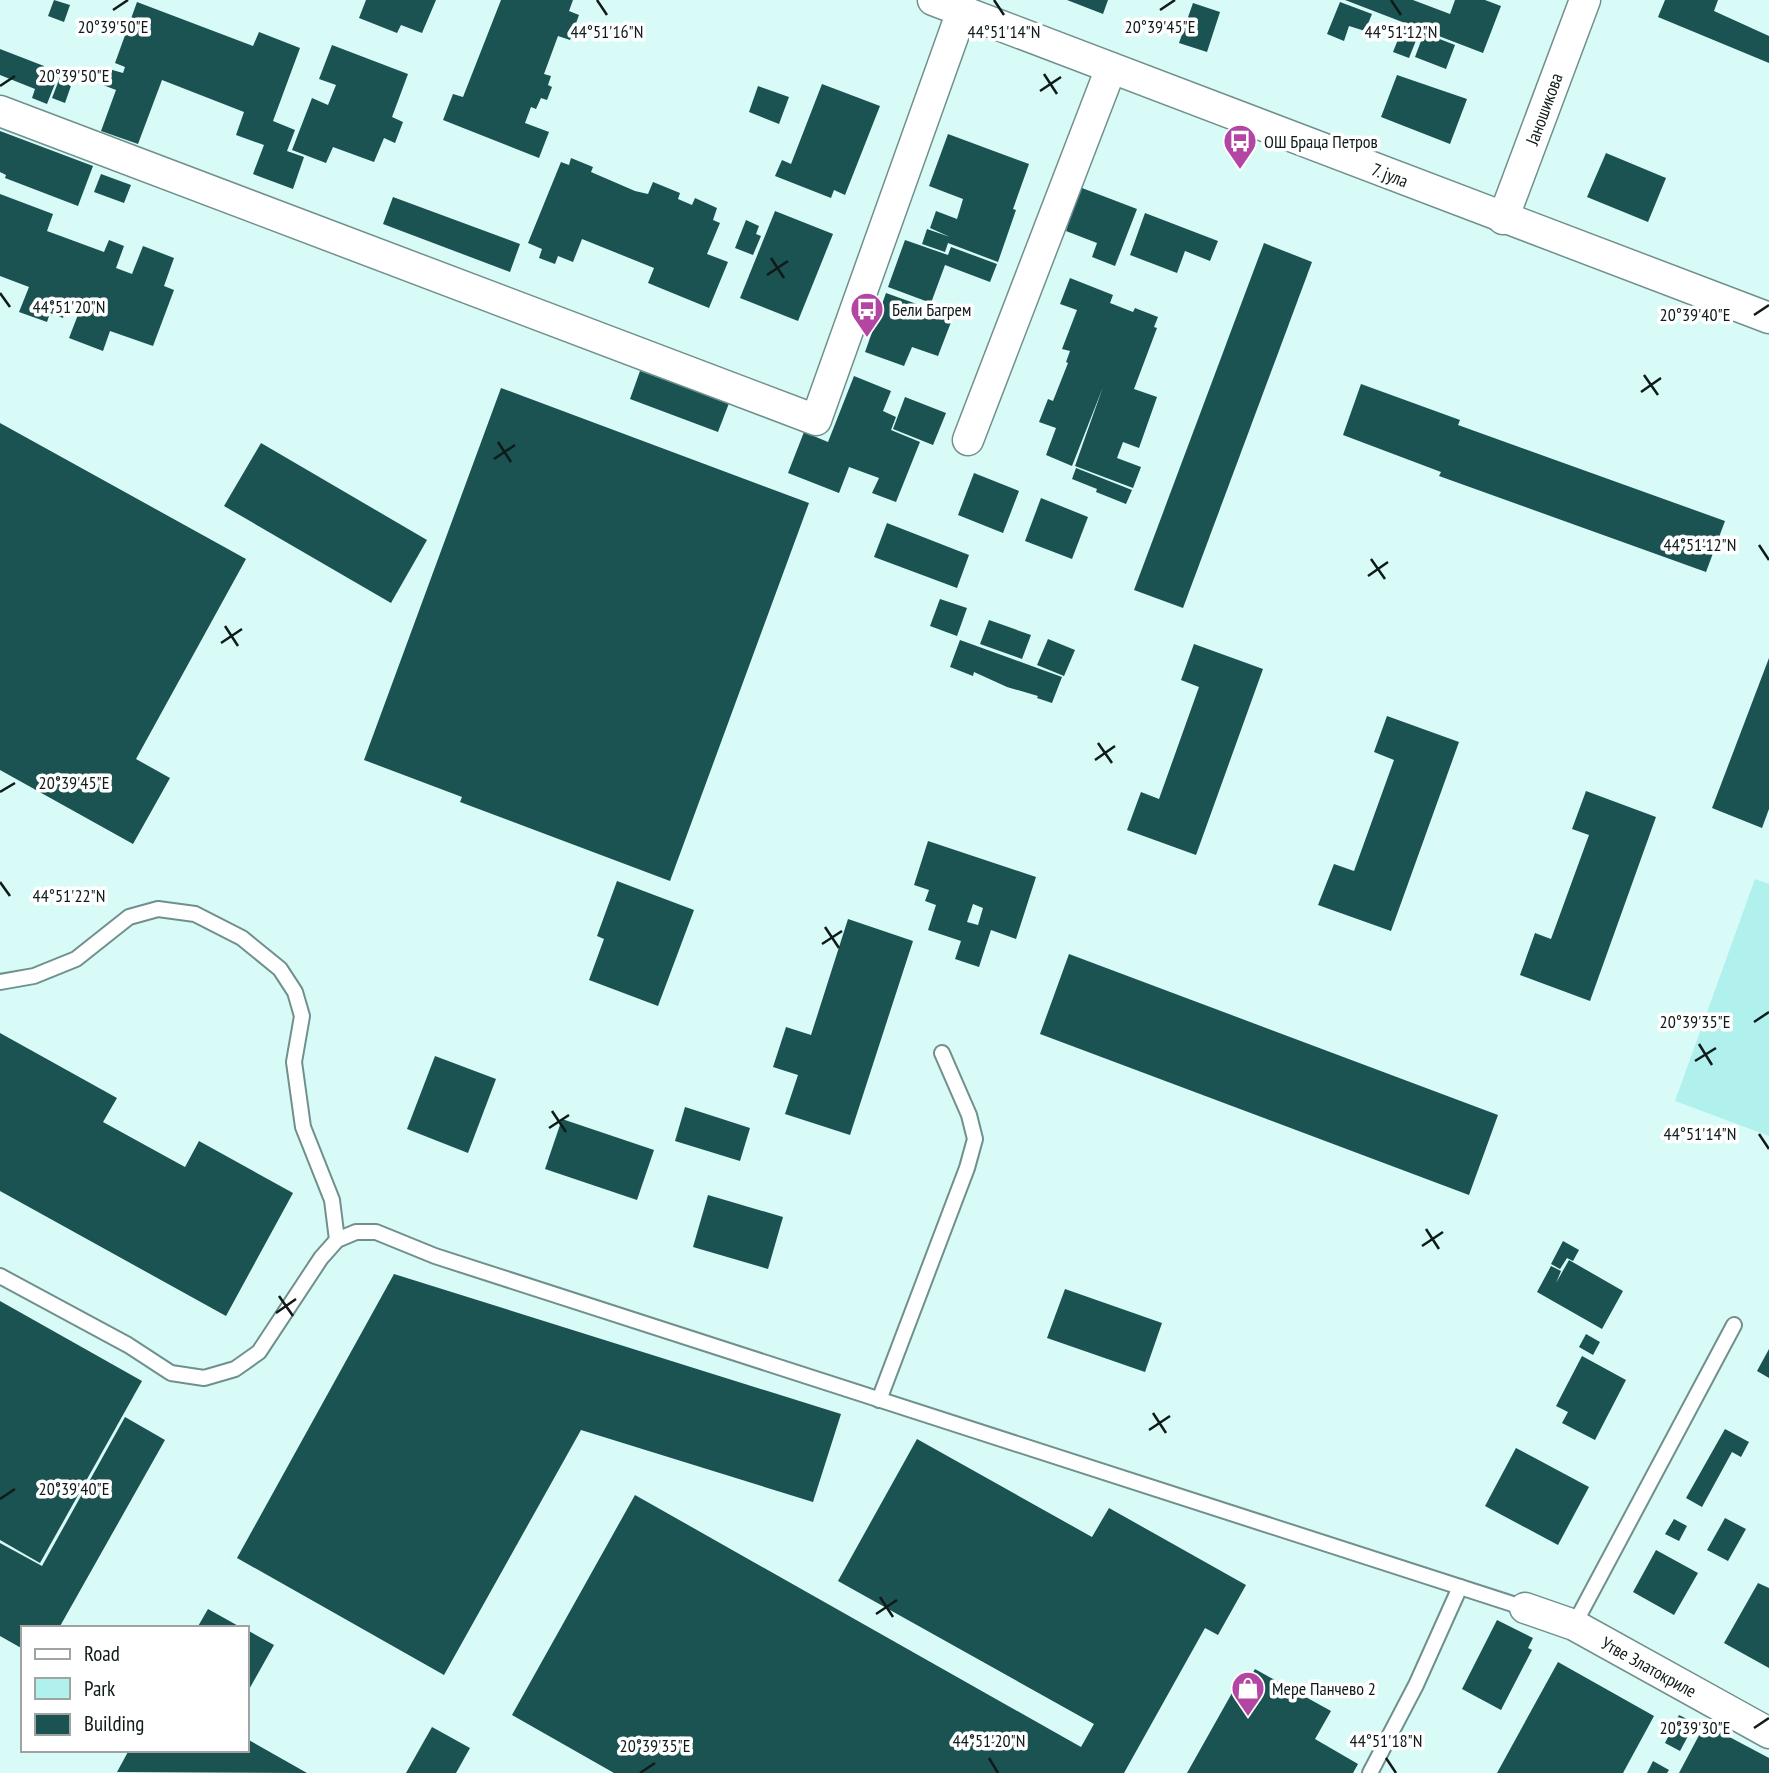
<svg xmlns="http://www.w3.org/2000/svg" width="1769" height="1773" font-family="'PT Sans Narrow',sans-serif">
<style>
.green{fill:#b0f1ed}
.building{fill:#1a5351;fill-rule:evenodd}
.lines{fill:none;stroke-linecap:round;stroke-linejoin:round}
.lane-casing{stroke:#70908d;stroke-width:18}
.street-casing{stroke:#70908d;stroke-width:33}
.lane{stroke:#fff;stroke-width:14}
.street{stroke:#fff;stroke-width:30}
.ticks{fill:none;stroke:#0f1b1a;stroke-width:2.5}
.labels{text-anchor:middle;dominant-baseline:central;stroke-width:7;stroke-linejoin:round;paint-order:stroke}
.street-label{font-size:18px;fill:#0f1b1a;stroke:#fff}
.poi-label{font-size:18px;fill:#0f1b1a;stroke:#fff;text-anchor:start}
.ticks-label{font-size:18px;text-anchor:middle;fill:#0f1b1a;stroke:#fff;stroke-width:7;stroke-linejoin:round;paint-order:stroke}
</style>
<rect width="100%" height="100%" fill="#d9fbf8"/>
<!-- green -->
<polygon class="green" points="1755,879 1769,884 1769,1136 1675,1101"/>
<!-- building -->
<g class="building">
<polygon points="54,0 70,5 64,22 48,16"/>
<polygon points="366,0 436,0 422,33 401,25 397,33 359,18"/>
<polygon points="501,0 573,0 569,11 579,15 570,40 558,36 544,74 551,76 548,85 552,87 547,100 541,98 536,109 531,107 525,123 549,132 539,158 443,120 453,94 463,97"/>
<polygon points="1067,0 1108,0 1103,14"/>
<polygon points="1345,0 1413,0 1450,14 1455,0 1485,0 1501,6 1483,53"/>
<polygon points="1665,0 1718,0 1714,11 1769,36 1769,63 1658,17"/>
<polygon points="137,2 253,46 259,32 300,48 273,121 295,130 287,151 304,157 293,189 253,174 264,145 236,135 244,112 162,80 138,144 101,131 116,90 103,85 109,69 123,73 125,67 115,63"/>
<polygon points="1340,2 1372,14 1365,31 1349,26 1344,41 1327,34"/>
<polygon points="1193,3 1220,12 1207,52 1179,43"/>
<polygon points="1403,27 1419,33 1409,58 1393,52"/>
<polygon points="1424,33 1455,45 1446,69 1415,57"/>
<polygon points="332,45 408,74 392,117 403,122 395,143 384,138 374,162 333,147 326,163 292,150 312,98 328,105 336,85 319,79"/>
<polygon points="0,49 44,66 42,70 58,76 47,104 32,98 35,89 0,75"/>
<polygon points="62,72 74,77 65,103 52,98"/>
<polygon points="1397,75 1467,99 1450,144 1381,117"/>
<polygon points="822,84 880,106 845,195 834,190 831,198 775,176 782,160 791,164"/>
<polygon points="758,86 789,97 779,124 749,112"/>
<polygon points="0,131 93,166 78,206 5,178 6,175 0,172"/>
<polygon points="948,134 1029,164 1013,209 1016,210 998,262 948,243 945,252 922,244 927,229 950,237 930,228 936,211 957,219 963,199 929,186"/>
<polygon points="1606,153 1666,178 1648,222 1587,197"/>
<polygon points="571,158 593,167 591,172 635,191 648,194 653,182 680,193 678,199 692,205 695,198 717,208 713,220 720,223 707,254 728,262 709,308 648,283 654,268 582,239 573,262 558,256 555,264 539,258 542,249 528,243 561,162 569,165"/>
<polygon points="101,174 131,185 124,203 94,192"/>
<polygon points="1082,188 1137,209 1115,266 1092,257 1097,243 1066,231 1070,219 1056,214 1065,190 1079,195"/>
<polygon points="0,194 53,214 47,231 104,252 109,240 124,246 116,268 132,274 143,246 174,258 164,286 174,290 153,346 110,331 103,351 69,338 81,307 68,302 63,318 50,313 47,322 19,312 29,287 0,276"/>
<polygon points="393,197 520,244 510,272 383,224"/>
<polygon points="775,211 833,234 798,321 740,298"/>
<polygon points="1145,213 1218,241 1210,261 1185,251 1177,273 1130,255"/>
<polygon points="746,220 759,226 756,234 761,236 753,255 735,248"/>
<polygon points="905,240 948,255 951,247 997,264 990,282 945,265 931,303 888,287"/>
<polygon points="1264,243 1312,262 1183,608 1134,590"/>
<polygon points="1070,278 1113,295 1110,303 1133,312 1135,308 1158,317 1154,327 1157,328 1134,389 1157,397 1139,448 1123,442 1117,458 1141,467 1133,488 1075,466 1103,387 1072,466 1046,455 1056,428 1039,422 1048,399 1053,401 1068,363 1066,362 1070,351 1062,349 1077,310 1060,304"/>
<polygon points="886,293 953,317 938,356 912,347 904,366 865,352"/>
<polygon points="640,371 729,403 718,432 630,399"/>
<polygon points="854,376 891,391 883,411 896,417 891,430 920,442 896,502 872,493 879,478 849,467 839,493 788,473 804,432 828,442"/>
<polygon points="1361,384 1460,420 1458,425 1725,521 1706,572 1439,476 1441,472 1343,435"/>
<polygon points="501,388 809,503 670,881 460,802 462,797 364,760"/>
<polygon points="905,397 946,413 933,445 893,429"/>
<polygon points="0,423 246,559 136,759 170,778 133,844 0,770"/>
<polygon points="261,443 427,540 391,603 224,506"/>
<polygon points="1076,468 1132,490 1126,504 1096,492 1097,489 1072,479"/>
<polygon points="974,473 1019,491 1003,533 958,515"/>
<polygon points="1041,498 1088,517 1072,559 1025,541"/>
<polygon points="887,523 969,555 957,588 874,557"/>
<polygon points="940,599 967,608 957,636 930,626"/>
<polygon points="989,620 1031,635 1022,659 980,644"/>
<polygon points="1048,639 1075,650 1064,676 1037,665"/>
<polygon points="960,640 1062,677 1052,703 1037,698 1038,696 1007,687 974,672 973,676 950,667"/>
<polygon points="1194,644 1263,669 1196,855 1127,830 1141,792 1159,799 1199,687 1181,680"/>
<polygon points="1769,658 1769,809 1762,828 1712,808"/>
<polygon points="1387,716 1459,742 1391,931 1318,905 1334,864 1354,871 1394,760 1374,752"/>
<polygon points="1586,791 1656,817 1590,1001 1520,975 1535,933 1551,939 1589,835 1572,829"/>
<path d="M928 841 1036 877 1016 939 991 930 979 967 955 959 961 941 928 930 936 905 925 901 929 890 914 885ZM973 904 983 908 978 925 967 922Z"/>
<polygon points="617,881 694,910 658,1006 589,980 604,939 597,936"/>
<polygon points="848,919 913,941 850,1135 785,1114 798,1075 773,1067 786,1027 811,1035"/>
<polygon points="1069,954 1498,1115 1469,1195 1040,1034"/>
<polygon points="0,1033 117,1098 103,1122 185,1167 199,1141 293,1193 226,1316 0,1191"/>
<polygon points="435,1056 496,1079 468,1153 407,1129"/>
<polygon points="685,1107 750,1128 740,1161 675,1141"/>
<polygon points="562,1119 654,1150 637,1200 545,1169"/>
<polygon points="708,1195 783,1217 768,1269 693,1247"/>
<polygon points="1563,1241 1579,1250 1573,1261 1567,1258 1560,1269 1551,1264"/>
<polygon points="1569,1260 1623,1291 1602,1329 1537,1292 1551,1266 1561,1271 1556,1283"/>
<polygon points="394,1274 841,1414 813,1502 581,1430 444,1675 237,1558"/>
<polygon points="1065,1289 1162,1323 1145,1372 1047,1338"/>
<polygon points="0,1301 142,1381 40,1563 0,1540"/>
<polygon points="1586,1334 1600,1342 1593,1355 1579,1347"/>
<polygon points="1769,1349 1769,1378 1757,1371"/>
<polygon points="1582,1356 1626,1380 1595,1440 1562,1423 1568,1412 1556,1406"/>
<polygon points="125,1417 165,1440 59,1628 23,1628 23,1649 0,1636 0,1543 42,1566"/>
<polygon points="1725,1429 1749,1442 1741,1457 1732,1452 1702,1507 1686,1498"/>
<polygon points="917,1439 1092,1537 1109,1508 1246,1585 1218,1635 1205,1628 1124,1773 614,1773 512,1715 635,1495 1081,1747 1094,1724 838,1581"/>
<polygon points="1516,1448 1589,1487 1558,1545 1485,1506"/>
<polygon points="1725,1518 1746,1529 1728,1561 1707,1550"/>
<polygon points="1674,1519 1687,1526 1679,1541 1665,1534"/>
<polygon points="1656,1550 1698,1573 1674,1615 1633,1592"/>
<polygon points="1758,1583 1769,1588 1769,1668 1724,1643"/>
<polygon points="208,1609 242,1628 197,1628"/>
<polygon points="1497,1620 1533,1638 1528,1648 1532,1650 1501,1710 1462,1689"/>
<polygon points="247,1630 274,1645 247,1693"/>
<polygon points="1558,1662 1654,1716 1623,1773 1497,1773"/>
<polygon points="1255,1669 1331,1711 1315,1739 1358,1764 1353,1773 1187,1773 1232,1693 1239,1697"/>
<polygon points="1679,1715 1695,1723 1680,1751 1665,1743"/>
<polygon points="1705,1724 1769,1758 1769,1773 1679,1773"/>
<polygon points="432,1727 470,1748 456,1773 406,1773"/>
<polygon points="247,1739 307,1773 117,1772 129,1750 247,1750"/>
<polygon points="1653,1761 1669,1770 1667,1773 1647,1773"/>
</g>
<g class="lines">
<defs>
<g id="lane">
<polyline points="0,982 34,976 76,959 129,917 158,909 195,914 242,938 280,969 295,992 302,1016 294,1062 303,1127 332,1200 337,1240"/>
<polyline points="0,1276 128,1345 171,1373 204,1378 235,1369 259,1352 321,1258 337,1240 356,1232 376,1232 435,1256 1525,1608"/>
<polyline points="879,1400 967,1168 975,1139 969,1115 942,1053"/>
<polyline points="1574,1625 1734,1325"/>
<polyline points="1370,1773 1416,1685 1460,1587"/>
</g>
<g id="street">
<polyline points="933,0 1769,318"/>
<polyline points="0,111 816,420 962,11"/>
<polyline points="1503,219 1585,0"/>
<polyline points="968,440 1111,68"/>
<polyline points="1525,1608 1574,1625 1769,1733"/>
</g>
</defs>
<!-- lane casing -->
<use href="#lane" class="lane-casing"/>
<!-- street casing -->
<use href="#street" class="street-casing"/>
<!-- lane -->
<use href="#lane" class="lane"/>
<!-- street -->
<use href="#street" class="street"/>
</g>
<!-- ticks -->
<path class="ticks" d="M597 0 607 15M994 0 1004 15M1391 0 1401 15M113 10 128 0M1160 10 1175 0M1044 74 1057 94M0 86 15 76M1040 91 1061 77M771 258 784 278M767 275 788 261M0 293 10 307M1754 315 1769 305M1644 375 1658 395M1641 392 1661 378M498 442 511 462M494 459 515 445M1759 545 1769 560M1371 559 1385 579M1368 576 1388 562M225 626 238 646M221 643 242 629M1098 743 1112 763M1095 760 1115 746M0 792 15 783M0 882 10 896M825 927 839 948M822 944 842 931M1754 1022 1769 1012M1699 1044 1712 1065M1695 1061 1716 1048M552 1111 566 1132M549 1128 569 1115M1759 1134 1769 1149M1426 1229 1439 1249M1422 1246 1443 1232M279 1296 293 1316M276 1313 296 1299M1153 1413 1166 1433M1149 1430 1170 1416M0 1499 15 1489M880 1597 893 1617M876 1614 897 1600M1754 1728 1769 1718M989 1758 998 1773M1386 1758 1396 1773M640 1773 655 1763"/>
<!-- icons -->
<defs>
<symbol id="bus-pin" viewBox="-11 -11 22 30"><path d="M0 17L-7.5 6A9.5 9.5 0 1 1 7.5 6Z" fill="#b345a3" stroke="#fff"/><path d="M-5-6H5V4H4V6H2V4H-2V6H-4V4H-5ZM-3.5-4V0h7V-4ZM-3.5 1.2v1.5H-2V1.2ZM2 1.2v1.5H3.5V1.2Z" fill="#fff"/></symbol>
<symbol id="shop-pin" viewBox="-11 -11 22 30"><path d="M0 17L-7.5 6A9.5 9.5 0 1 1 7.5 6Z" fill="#b345a3" stroke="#fff"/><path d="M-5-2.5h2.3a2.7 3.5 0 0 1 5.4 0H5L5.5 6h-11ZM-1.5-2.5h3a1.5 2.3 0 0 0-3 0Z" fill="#fff"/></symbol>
</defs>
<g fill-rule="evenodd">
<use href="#bus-pin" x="1221" y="122" width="38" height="52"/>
<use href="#bus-pin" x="848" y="290" width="38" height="52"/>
<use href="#shop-pin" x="1229" y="1669" width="38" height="52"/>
</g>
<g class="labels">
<!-- street labels -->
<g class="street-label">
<text transform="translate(1544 109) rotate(-70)">Јаношикова</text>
<text transform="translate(1390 175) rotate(21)">7. јула</text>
<text transform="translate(1649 1667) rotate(29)">Утве Златокриле</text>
</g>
<!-- poi labels -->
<g class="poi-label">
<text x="1264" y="141">ОШ Браца Петров</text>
<text x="892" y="309">Бели Багрем</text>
<text x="1272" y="1688">Мере Панчево 2</text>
</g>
</g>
<g class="ticks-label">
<text x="113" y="33">20°39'50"E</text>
<text x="1160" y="33">20°39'45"E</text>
<text x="607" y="38">44°51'16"N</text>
<text x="1004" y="38">44°51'14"N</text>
<text x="1401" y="38">44°51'12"N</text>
<text x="74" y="82">20°39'50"E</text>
<text x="69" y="313">44°51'20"N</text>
<text x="1695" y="321">20°39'40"E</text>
<text x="1700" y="551">44°51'12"N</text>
<text x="74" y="789">20°39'45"E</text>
<text x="69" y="902">44°51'22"N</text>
<text x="1695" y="1028">20°39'35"E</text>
<text x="1700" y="1140">44°51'14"N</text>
<text x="74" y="1495">20°39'40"E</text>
<text x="1695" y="1734">20°39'30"E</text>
<text x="989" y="1747">44°51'20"N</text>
<text x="1386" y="1747">44°51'18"N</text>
<text x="655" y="1752">20°39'35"E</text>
</g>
<!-- legend -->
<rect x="21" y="1626" width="228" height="126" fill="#ffffff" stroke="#9fa4a3" stroke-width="2"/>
<rect x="35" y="1649" width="35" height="10" fill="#ffffff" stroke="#9fa4a3" stroke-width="2"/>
<text x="84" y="1661" font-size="21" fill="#0f1b1a">Road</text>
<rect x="35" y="1678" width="35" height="21" fill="#b0f1ed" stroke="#9fa4a3" stroke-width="2"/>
<text x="84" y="1696" font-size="21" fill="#0f1b1a">Park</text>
<rect x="35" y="1714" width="35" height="21" fill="#1a5351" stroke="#9fa4a3" stroke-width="2"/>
<text x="84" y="1731" font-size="21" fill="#0f1b1a">Building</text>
</svg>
